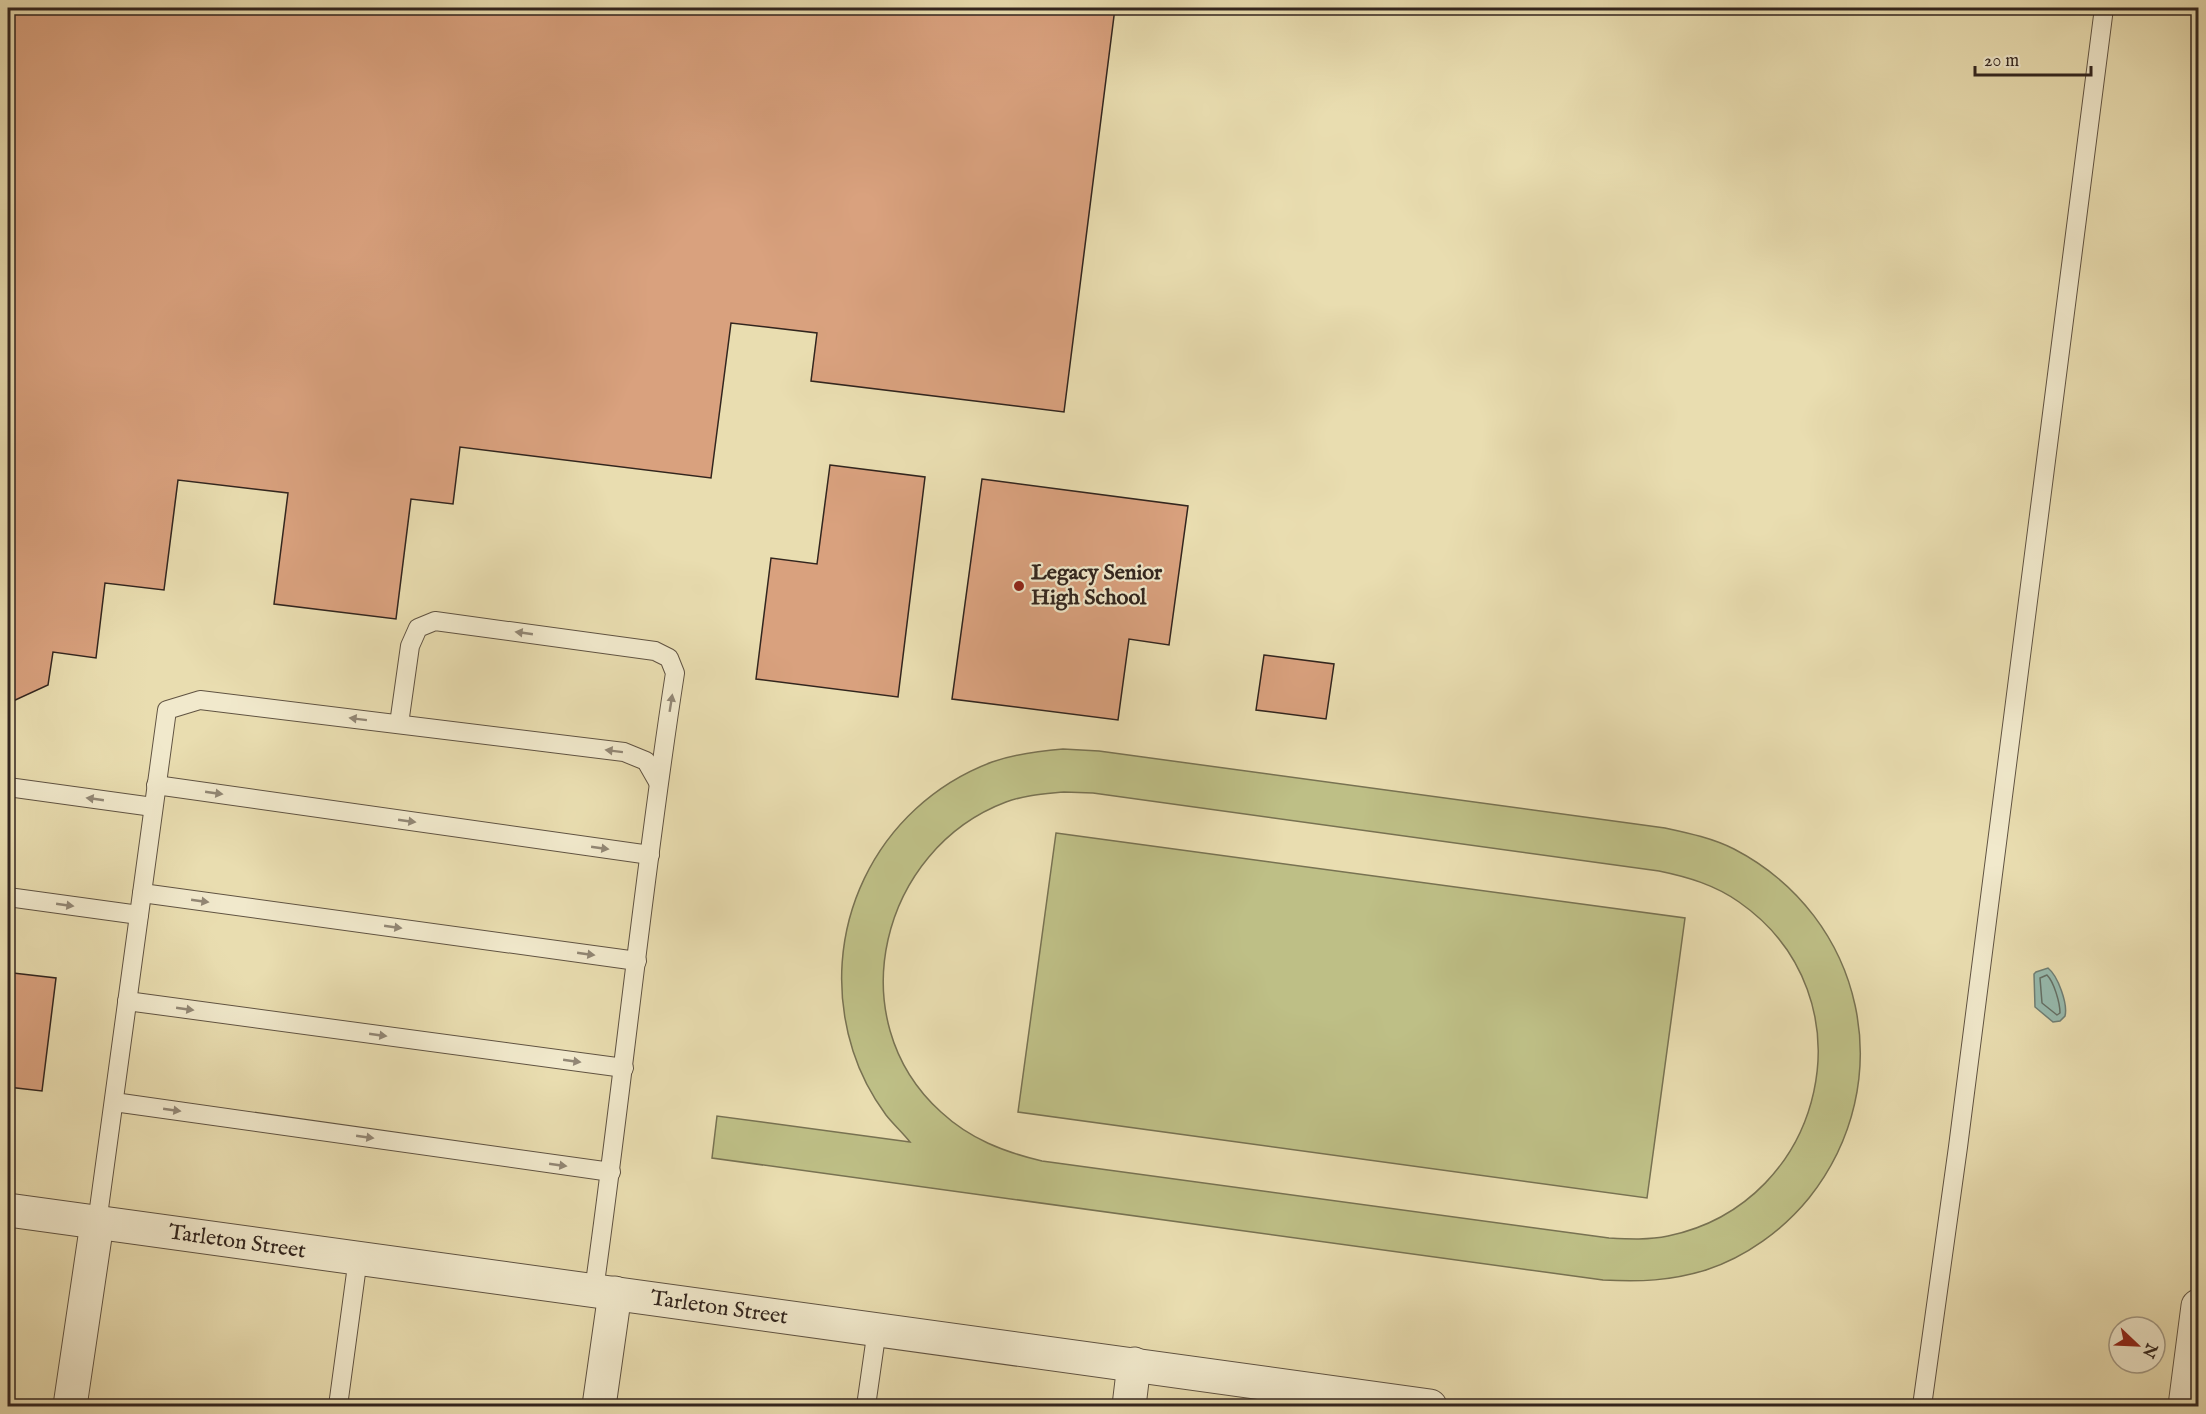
<svg xmlns="http://www.w3.org/2000/svg" width="2206" height="1414" font-family="'IM FELL English',serif">
<style>
.green{fill:#bebf86;stroke:#787252;stroke-width:1.5;fill-rule:evenodd}
.water{fill:#97bbaf;stroke:#6f7f75;stroke-width:1.5}
.lines{fill:none;stroke-linecap:round;stroke-linejoin:round}
.shore{stroke:#647066;stroke-width:1.5}
.building{fill:#d9a17e;stroke:#32251e;stroke-width:1.5}
.service-casing{stroke:#605342;stroke-width:20}
.minor-casing{stroke:#605342;stroke-width:35}
.tertiary-casing{stroke:#605342;stroke-width:35}
.service{stroke:#f1e9cc;stroke-width:18}
.minor{stroke:#f1e9cc;stroke-width:33}
.tertiary{stroke:#f1e9cc;stroke-width:33}
.oneway{fill:#928775}
.poi-dot{fill:#8f2418;stroke:#f1e9cc;stroke-width:2}
.labels{text-anchor:middle;dominant-baseline:central;stroke-width:4.5;stroke-linejoin:round;paint-order:stroke}
.poi-label{font-size:22px;font-weight:bold;fill:#32251e;stroke:#f1e9cc;text-anchor:start}
.street-label{font-size:22px;fill:#32251e;stroke:#f1e9cc}
</style>
<rect width="100%" height="100%" fill="#e9ddb0"/>
<filter id="stains"><feTurbulence type="fractalNoise" baseFrequency=".00333" numOctaves="4"/><feColorMatrix values="0 0 0 0 .2 0 0 0 0 .09 0 0 0 0 .02 0 0 0 .5 -.17"/></filter>
<radialGradient id="worn" r=".72"><stop offset=".6" stop-color="#630" stop-opacity="0"/><stop offset="1" stop-color="#630" stop-opacity=".3"/></radialGradient>
<!-- green -->
<g class="green">
<path d="M1063 749 1099 751 1665 828C1688 833 1712 838 1734 849 1865 917 1901 1082 1809 1198 1783 1230 1746 1257 1706 1270 1670 1281 1640 1282 1603 1280L712 1158 717 1116 910 1142C903 1133 893 1124 886 1115 872 1096 860 1073 853 1051 815 932 875 806 992 762 1015 754 1039 751 1063 749ZM1064 792 1093 793 1659 871C1688 877 1715 885 1739 902 1874 996 1827 1203 1668 1236 1649 1240 1629 1239 1609 1238L1042 1161C1004 1152 970 1139 941 1112 838 1019 881 849 1006 802 1025 795 1045 794 1064 792Z"/>
<polygon points="1056,833 1685,918 1647,1198 1018,1112"/>
</g>
<!-- water -->
<path class="water" d="M2048 968C2058 976 2068 1004 2065 1016L2060 1021 2053 1022 2035 1007 2034 974 2036 972Z"/>
<g class="lines">
<!-- shore -->
<path class="shore" d="M2047 975C2054 982 2060 1003 2060 1013L2057 1015 2042 1003 2040 978Z"/>
</g>
<!-- building -->
<g class="building">
<polygon points="8,8 1115,8 1064,412 811,381 817,333 731,323 711,478 460,447 453,504 411,499 396,619 274,604 288,493 178,480 164,590 105,583 96,658 53,652 48,685 13,701 12,710 8,710"/>
<polygon points="830,465 925,477 898,697 756,679 771,558 817,564"/>
<polygon points="982,479 1188,506 1169,645 1129,639 1118,720 952,699"/>
<polygon points="1264,655 1334,664 1326,719 1256,710"/>
<polygon points="13,973 56,978 42,1091 8,1087 8,1017"/>
</g>
<g class="lines">
<defs>
<g id="service">
<path d="M399 724 410 646 418 628 435 621 655 651 669 658 675 673C643 878 623 1084 594 1290"/>
<polyline points="156,785 650,855"/>
<polyline points="8,787 153,807"/>
<polyline points="142,893 637,961"/>
<polyline points="8,897 139,915"/>
<polyline points="127,1001 624,1068"/>
<polyline points="114,1102 611,1172"/>
<polyline points="97,1223 167,710 200,700 624,752 646,761 658,782"/>
<polyline points="338,1406 358,1258"/>
<polyline points="866,1406 877,1329"/>
<polyline points="1922,1406 1958,1147 2104,8"/>
</g>
<g id="minor">
<polyline points="70,1406 97,1223"/>
<polyline points="599,1406 615,1293"/>
<polyline points="1129,1406 1134,1364"/>
</g>
<g id="tertiary">
<polyline points="8,1210 1430,1406"/>
<polyline points="2185,1406 2198,1306"/>
</g>
</defs>
<!-- service casing -->
<use href="#service" class="service-casing"/>
<!-- minor casing -->
<use href="#minor" class="minor-casing"/>
<!-- tertiary casing -->
<use href="#tertiary" class="tertiary-casing"/>
<!-- service -->
<use href="#service" class="service"/>
<!-- minor -->
<use href="#minor" class="minor"/>
<!-- tertiary -->
<use href="#tertiary" class="tertiary"/>
</g>
<!-- one-way arrows -->
<defs><path id="oneway-solid" d="M-6-.8H1V-3.2L6.5 0L1 3.2V.8H-6Z" transform="scale(1.5)"/></defs>
<g class="oneway">
<use href="#oneway-solid" transform="translate(524 633) rotate(-172)"/>
<use href="#oneway-solid" transform="translate(671 703) rotate(-81)"/>
<use href="#oneway-solid" transform="translate(358 719) rotate(-173)"/>
<use href="#oneway-solid" transform="translate(614 751) rotate(-173)"/>
<use href="#oneway-solid" transform="translate(214 793) rotate(8)"/>
<use href="#oneway-solid" transform="translate(95 799) rotate(-172)"/>
<use href="#oneway-solid" transform="translate(407 821) rotate(8)"/>
<use href="#oneway-solid" transform="translate(600 848) rotate(8)"/>
<use href="#oneway-solid" transform="translate(200 901) rotate(8)"/>
<use href="#oneway-solid" transform="translate(65 905) rotate(8)"/>
<use href="#oneway-solid" transform="translate(393 927) rotate(8)"/>
<use href="#oneway-solid" transform="translate(586 954) rotate(8)"/>
<use href="#oneway-solid" transform="translate(185 1009) rotate(8)"/>
<use href="#oneway-solid" transform="translate(378 1035) rotate(8)"/>
<use href="#oneway-solid" transform="translate(572 1061) rotate(8)"/>
<use href="#oneway-solid" transform="translate(172 1110) rotate(8)"/>
<use href="#oneway-solid" transform="translate(365 1137) rotate(8)"/>
<use href="#oneway-solid" transform="translate(558 1165) rotate(8)"/>
</g>
<!-- markers -->
<circle class="poi-dot" cx="1019" cy="586" r="6"/>
<g class="labels">
<!-- poi labels -->
<g class="poi-label">
<text x="1031" y="573">Legacy Senior<tspan x="1031" dy="25">High School</tspan></text>
</g>
<!-- street labels -->
<g class="street-label">
<text transform="translate(237 1242) rotate(8)">Tarleton Street</text>
<text transform="translate(719 1308) rotate(8)">Tarleton Street</text>
</g>
</g>
<!-- margin -->
<rect width="2206" height="1414" fill="none" stroke="#e9ddb0" stroke-width="30"/>
<rect x="9" y="9" width="2188" height="1396" fill="none" stroke="#32251e" stroke-width="3"/>
<rect x="15" y="15" width="2176" height="1384" fill="none" stroke="#32251e" stroke-width="1.5"/>
<!-- north arrow -->
<g transform="translate(2137 1345) rotate(113)"><circle r="28" fill="#f1e9cc" stroke="#a59b86" stroke-width="1.5"/>
<path d="M0-4.5L10 22L0 15L-10 22Z" fill="#8f2418"/>
<text y="-9" font-size="16" font-weight="bold" text-anchor="middle" fill="#32251e">N</text>
</g>
<!-- scale -->
<path d="M1975 66v9h116v-9" fill="none" stroke="#32251e" stroke-width="3"/>
<text x="1984" y="66" font-size="18" fill="#32251e" stroke="#f1e9cc" stroke-width="4.5" paint-order="stroke">20 m</text>
<rect width="100%" height="100%" filter="url(#stains)"/>
<rect width="100%" height="100%" fill="url(#worn)"/>
</svg>
